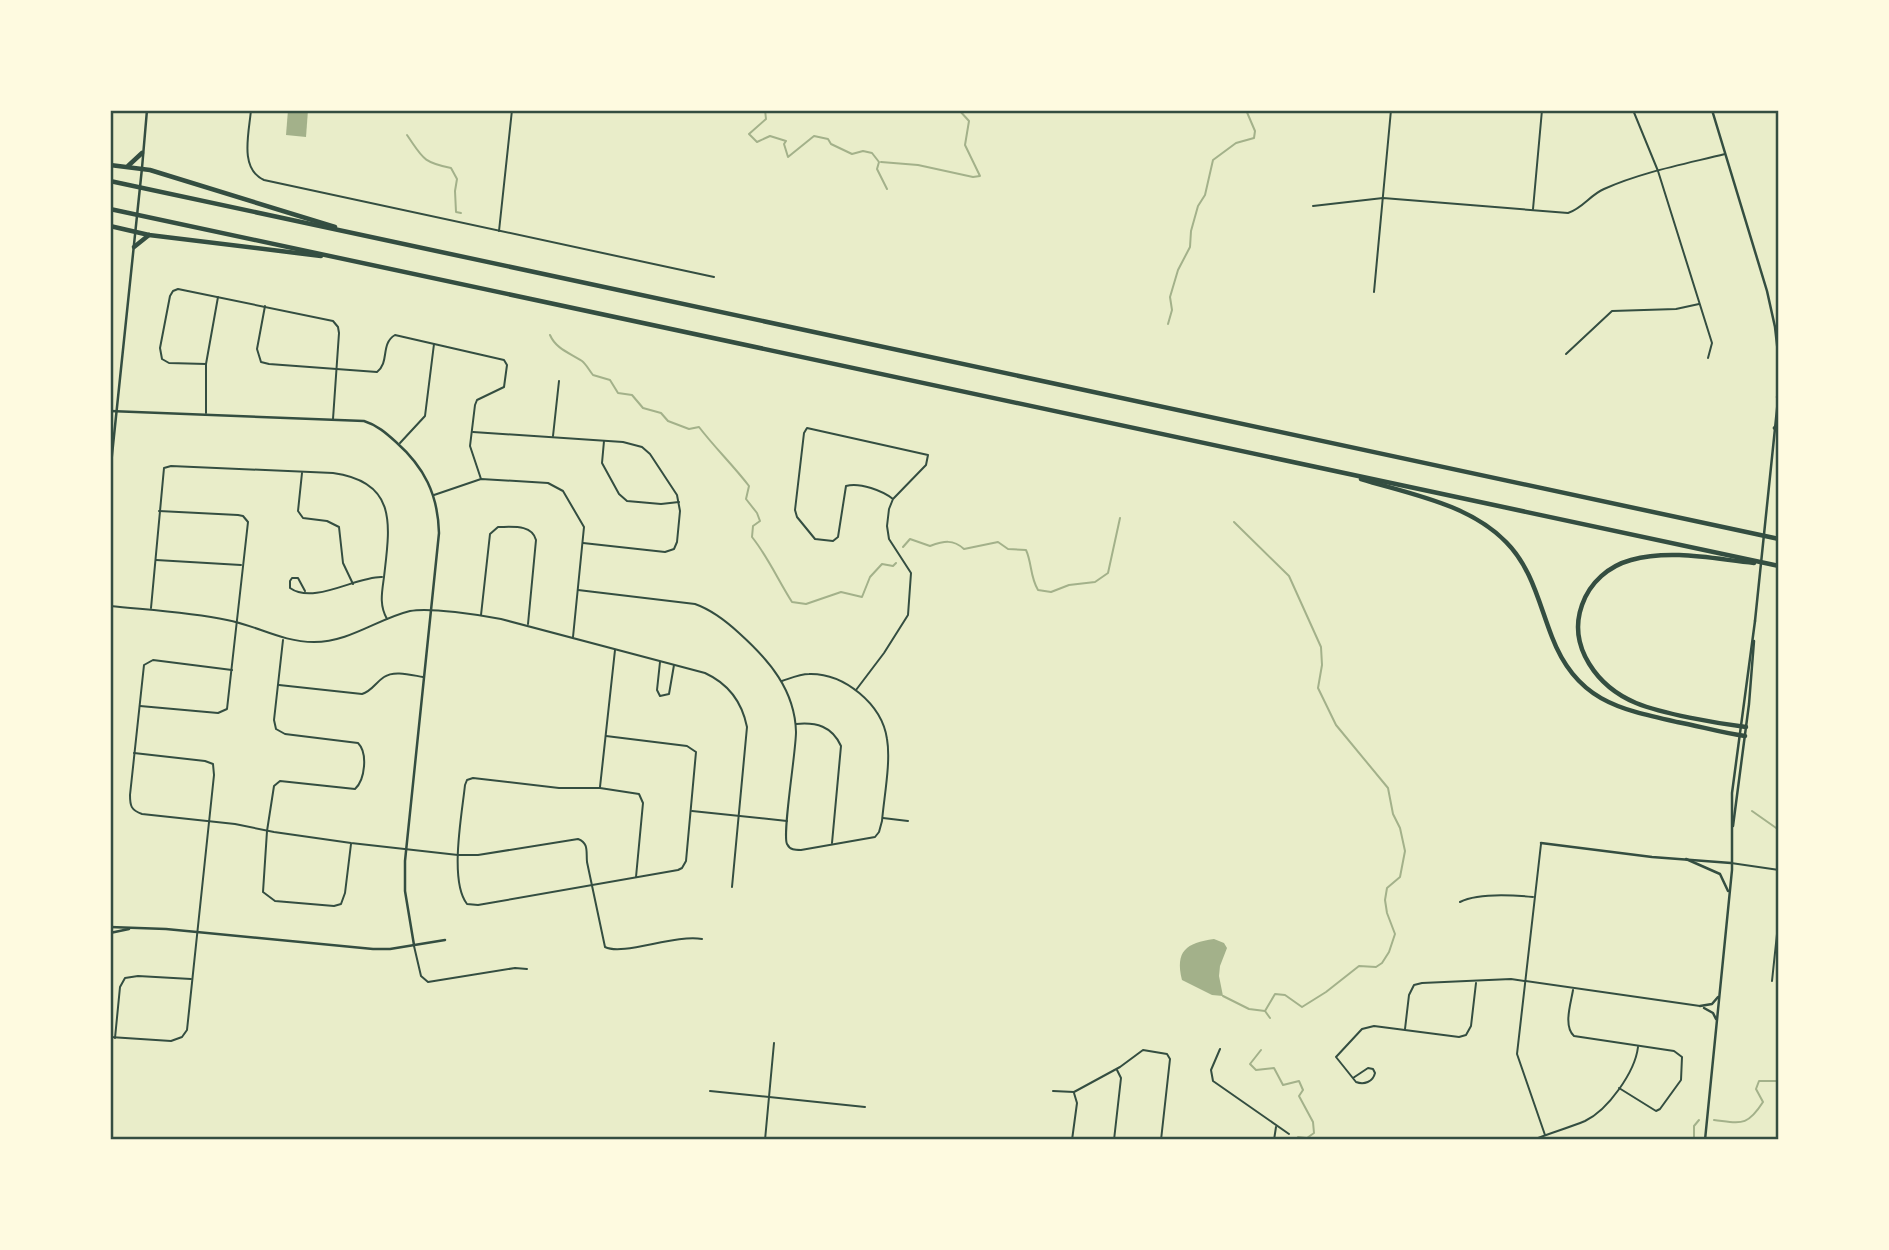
<svg xmlns="http://www.w3.org/2000/svg" width="1889" height="1250" font-family="'Source Sans 3',sans-serif">
<style>
.water{fill:#a3b18a}
.lines{fill:none;stroke-linecap:round;stroke-linejoin:round}
.stream{stroke:#a3b18a;stroke-width:2}
.minor{stroke:#344e41;stroke-width:2}
.tertiary{stroke:#344e41;stroke-width:2.5}
.secondary{stroke:#344e41;stroke-width:2.5}
.motorway{stroke:#344e41;stroke-width:4.5}
.neatline{fill:none;stroke:#344e41;stroke-width:2.5}
</style>
<rect width="100%" height="100%" fill="#e9edc9"/>
<!-- water -->
<g class="water">
<polygon points="288,110 308,110 306,137 286,135"/>
<path d="M1214 939 1224 943 1227 948 1220 966 1219 976 1223 996 1212 995 1182 980C1175 951 1186 943 1214 939Z"/>
</g>
<g class="lines">
<!-- stream -->
<g class="stream">
<polyline points="765,110 766,119 749,134 757,142 770,136 786,141 784,144 788,157 814,136 828,139 831,144 852,154 863,151 872,153 879,162 877,169 887,189"/>
<path d="M407 135C423 158 422 162 451 168L457 179 455 191 456 212 461 213"/>
<polyline points="881,162 918,165 973,177 980,176 965,145 969,121 959,110"/>
<polyline points="1168,324 1172,310 1170,297 1178,270 1190,247 1191,231 1198,206 1205,195 1213,160 1236,143 1254,138 1255,131 1246,110"/>
<path d="M550 335C556 349 570 353 582 361 586 364 589 370 593 375L610 380 618 393 632 395 643 408 661 413 668 421 689 429 699 427C715 448 733 465 749 486L746 499 757 513 760 521 753 526 752 537C768 557 778 580 792 602L806 604 841 592 862 597 870 577 882 564 893 566 896 563"/>
<polyline points="1234,522 1289,576 1321,647 1322,665 1318,688 1336,725 1388,788 1393,814 1400,828 1405,851 1400,877 1387,888 1385,900 1387,913 1395,934 1389,952 1382,963 1376,967 1359,966 1326,992 1302,1007 1285,995 1275,994 1265,1011 1270,1018"/>
<path d="M903 547 910 539 930 546C944 541 953 539 964 549L998 542 1008 549 1026 550C1032 563 1030 577 1038 590L1051 592 1069 585 1095 582 1108 573 1120 518"/>
<polyline points="1752,811 1779,830"/>
<polyline points="1223,996 1249,1009 1265,1011"/>
<polyline points="1261,1050 1250,1064 1256,1070 1274,1068 1283,1085 1299,1081 1303,1090 1299,1096 1313,1122 1314,1133 1307,1138 1298,1137 1298,1140"/>
<path d="M1714 1120C1741 1123 1747 1127 1763 1102L1756 1089 1759 1081H1779"/>
<polyline points="1694,1140 1694,1126 1699,1120"/>
<polyline points="1778,1140 1779,1132"/>
</g>
<!-- minor -->
<g class="minor">
<path d="M251 110C249 133 239 169 264 180L714 277"/>
<polyline points="1633,110 1658,171 1712,343 1708,358"/>
<path d="M1313 206 1383 198 1568 213C1583 208 1590 195 1604 189 1642 172 1685 164 1725 154"/>
<polyline points="1533,209 1542,110"/>
<polyline points="499,231 512,110"/>
<polyline points="1374,292 1391,110"/>
<path d="M265 306 257 349 261 362 269 364 377 372C390 362 380 344 395 335L504 360 507 365 504 387 477 400 475 405 470 446 481 479"/>
<polyline points="1566,354 1612,311 1676,309 1699,304"/>
<polyline points="206,364 169,363 162,359 160,348 170,296 173,291 178,289 333,321 338,327 339,333 333,419"/>
<polyline points="206,413 206,364 218,297"/>
<polyline points="473,432 623,442 642,447 650,454 677,495 680,511 677,542 674,549 665,552 583,543"/>
<polyline points="553,436 559,381"/>
<polyline points="604,441 602,463 619,494 627,501 661,504 679,502"/>
<polyline points="400,443 425,416 434,344"/>
<polyline points="302,473 298,511 303,518 327,521 339,527 343,563 353,584"/>
<polyline points="434,495 481,479 548,483 563,491 584,527 573,637"/>
<polyline points="156,560 241,565"/>
<path d="M578 590 695 604C712 610 726 621 739 633 769 660 795 690 796 732 796 752 782 834 787 844 790 850 795 850 801 850L875 837 879 832 882 821C884 797 891 762 887 739 882 704 844 673 809 674 800 674 791 678 782 681"/>
<path d="M305 591 298 578H292L290 581V588C314 605 357 576 382 577"/>
<path d="M110 606C149 610 189 612 227 620 258 626 282 642 314 642 350 642 377 619 410 611 430 607 480 615 501 619L705 673C729 684 742 702 747 727L732 887"/>
<path d="M151 608 164 468 171 466 333 473C398 482 390 525 384 577 382 592 379 605 387 619"/>
<path d="M481 615 490 534 498 527C512 527 532 524 536 540L528 624"/>
<path d="M283 640 274 720 276 729 285 734 358 743C368 753 365 780 355 789L280 781 274 786 267 831 263 892 275 901 334 906 341 904 345 893 351 844"/>
<polyline points="660,662 657,690 660,696 669,694 674,665"/>
<path d="M232 670 153 660 144 665 130 795C130 806 131 810 142 814L235 824 274 832 351 843 458 855H478L578 839C589 843 586 852 587 862L605 947C623 956 675 934 702 939"/>
<path d="M279 685 362 694C372 691 375 683 384 677 394 670 411 675 423 677"/>
<path d="M856 690 884 653 908 615 911 573 889 539 887 526 889 509 893 499 926 465 928 455 807 428 804 433 795 510 797 517 815 539 833 541 838 537 846 486C860 482 883 491 893 499"/>
<polyline points="140,706 218,713 227,709 248,522 243,516 238,515 159,511"/>
<path d="M796 724C816 722 832 726 841 746L832 843"/>
<path d="M606 736 687 746 696 752 686 861 682 868 678 870 478 905 467 904C449 881 462 814 465 785L467 780 473 778 559 788H600L639 794 643 803 636 877"/>
<polyline points="600,787 615,650"/>
<polyline points="692,811 787,821"/>
<polyline points="883,818 908,821"/>
<polyline points="1541,844 1517,1054 1545,1135"/>
<polyline points="1731,863 1779,870"/>
<path d="M1460 902C1478 893 1513 895 1533 897"/>
<polyline points="414,946 421,976 428,982 515,968 527,969"/>
<polyline points="1772,981 1779,915"/>
<path d="M1573 990C1571 1003 1563 1026 1574 1036L1674 1051 1682 1057 1681 1080 1660 1109 1656 1111 1619 1088"/>
<polyline points="1405,1029 1409,995 1414,985 1422,983 1511,979 1700,1006"/>
<polyline points="110,1037 171,1041 182,1037 187,1030 214,775 213,764 205,761 134,753"/>
<polyline points="115,1038 120,987 125,978 138,976 191,979"/>
<polyline points="1220,1049 1211,1070 1213,1081 1289,1134"/>
<path d="M1353 1078 1368 1068 1373 1069 1375 1073C1373 1082 1364 1085 1356 1082L1336 1057 1362 1029 1374 1026 1459 1037 1466 1035 1471 1026 1476 983"/>
<polyline points="710,1091 865,1107"/>
<polyline points="1053,1091 1074,1092 1120,1067 1143,1050 1167,1054 1170,1059 1161,1140"/>
<polyline points="765,1140 774,1043"/>
<polyline points="1072,1140 1077,1103 1074,1093"/>
<polyline points="1114,1140 1121,1078 1117,1070"/>
<polyline points="1274,1140 1276,1127"/>
<path d="M1533 1140C1550 1133 1568 1128 1585 1121 1608 1110 1635 1072 1638 1047"/>
</g>
<!-- tertiary -->
<g class="tertiary">
<polyline points="142,168 147,110"/>
<path d="M110 411 364 421C377 425 386 433 396 442 424 467 438 494 439 533L405 861V891L414 945"/>
<polyline points="1541,843 1652,857 1731,863"/>
<polyline points="110,927 166,929 373,949 390,949 445,940"/>
<polyline points="110,933 129,929"/>
</g>
<!-- secondary -->
<g class="secondary">
<polyline points="1712,110 1767,291 1775,327 1779,362"/>
<polyline points="110,474 142,168"/>
<polyline points="1755,621 1779,390"/>
<polyline points="1733,826 1749,704 1754,641"/>
<polyline points="1686,859 1720,874 1728,891"/>
<polyline points="1700,1006 1712,1004 1718,997"/>
<polyline points="1704,1008 1713,1013 1716,1019"/>
<polyline points="1705,1140 1732,870 1732,793 1755,621"/>
</g>
<!-- motorway -->
<g class="motorway">
<polyline points="110,165 150,170 335,227"/>
<polyline points="128,166 142,153"/>
<polyline points="110,181 1779,539"/>
<polyline points="110,209 1779,566"/>
<polyline points="110,226 149,235 321,256"/>
<polyline points="134,247 149,235"/>
<polyline points="1778,397 1779,397"/>
<polyline points="1775,428 1779,424"/>
<path d="M1361 479C1410 494 1469 504 1506 542 1532 568 1539 604 1552 637 1576 700 1618 709 1677 722 1699 726 1722 733 1745 736"/>
<path d="M1746 727C1715 723 1663 714 1636 703 1598 687 1567 647 1582 605 1590 582 1609 566 1631 560 1671 549 1714 559 1754 563"/>
</g>
</g>
<!-- border -->
<rect width="1889" height="1250" fill="none" stroke="#fefae0" stroke-width="224"/>
<rect x="112" y="112" width="1665" height="1026" class="neatline"/>
</svg>
